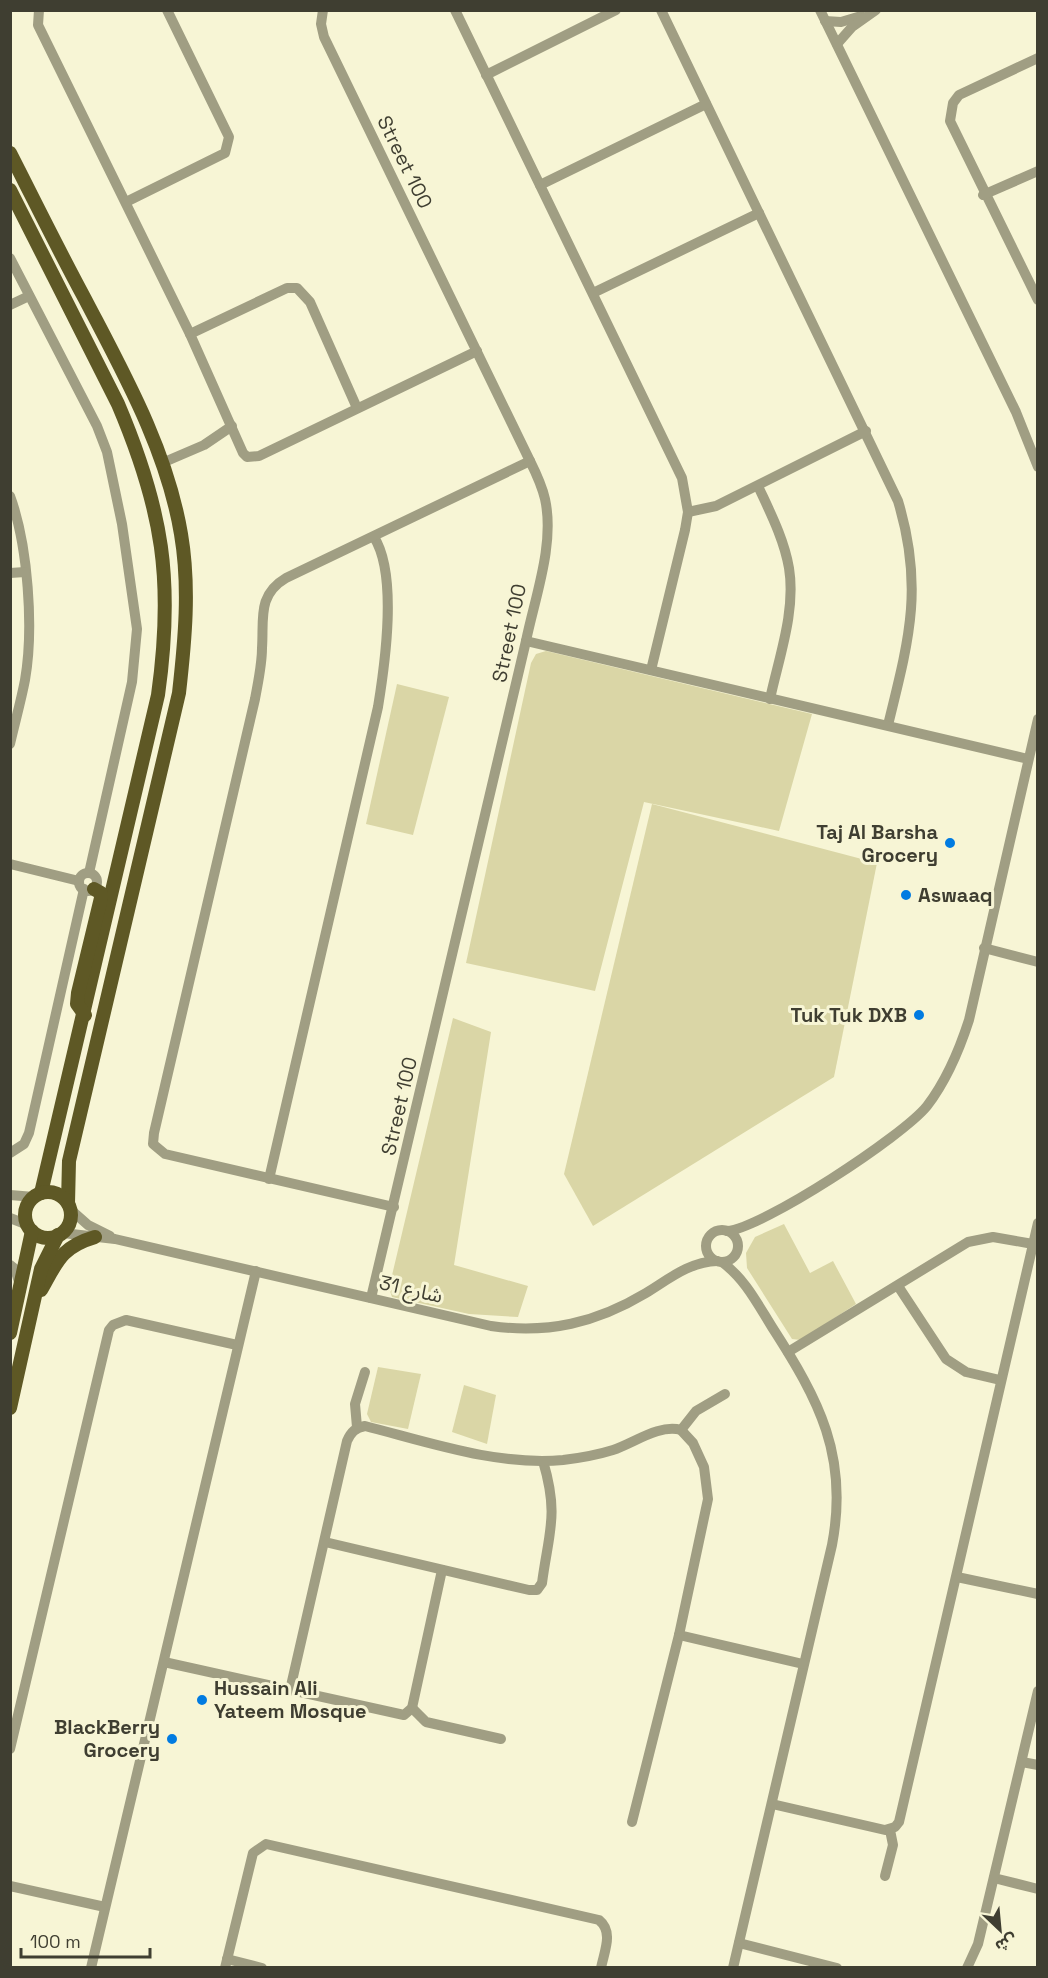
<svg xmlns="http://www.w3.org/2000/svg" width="1048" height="1978" font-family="'Space Grotesk','Noto Sans Arabic',sans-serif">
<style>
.green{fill:#dad6a6}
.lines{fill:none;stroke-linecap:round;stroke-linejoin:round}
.minor{stroke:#a09e83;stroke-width:10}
.major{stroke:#5e5825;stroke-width:14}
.poi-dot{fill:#017be1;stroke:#f7f5d5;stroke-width:2}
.labels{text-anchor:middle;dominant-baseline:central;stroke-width:6;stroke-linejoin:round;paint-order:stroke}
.street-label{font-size:20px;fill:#3f3e31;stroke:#f7f5d5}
.poi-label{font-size:20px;font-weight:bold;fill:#3f3e31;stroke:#f7f5d5;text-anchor:end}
</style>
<rect width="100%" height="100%" fill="#f7f5d5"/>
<!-- green -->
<g class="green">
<polygon points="546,651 812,714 779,831 644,802 595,991 466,963 531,663 536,654"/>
<polygon points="397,684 449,697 413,835 366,824"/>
<polygon points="652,804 877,863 834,1077 593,1226 564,1174"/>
<polygon points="453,1018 491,1032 454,1265 528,1286 518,1317 469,1314 392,1297 389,1288"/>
<polygon points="784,1224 810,1273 833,1261 856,1304 801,1340 792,1339 747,1268 746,1253 755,1237"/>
<polygon points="378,1367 421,1374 408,1429 371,1422 367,1414"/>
<polygon points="464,1385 496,1395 487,1444 452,1432"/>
</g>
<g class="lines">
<!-- minor -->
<g class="minor">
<polyline points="39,10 38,25 190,334 243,453 247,457 259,456 477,351"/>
<path d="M323 10 321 24 324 37 530 461C536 473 542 486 545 499 555 544 535 597 526 641L371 1298"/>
<polyline points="455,10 682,478 688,512 685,530 651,670"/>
<path d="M661 10 898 501C924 587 909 640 888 725"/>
<polyline points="820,10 1016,412 1038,467"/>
<polyline points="825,21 841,22 861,16"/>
<polyline points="837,44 852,27 876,10"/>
<polyline points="1038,58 959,95 953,103 950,121 1038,300"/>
<polyline points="486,75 616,10"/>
<polyline points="540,185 706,104"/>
<polyline points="983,195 1038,171"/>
<polyline points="126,202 225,153 229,137 167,10"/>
<polyline points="10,258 97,426 107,452 122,524 137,629 132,682 89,873"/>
<polyline points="593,293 759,213"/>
<polyline points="10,305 29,296"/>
<polyline points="190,334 287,288 297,288 310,302 357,408"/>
<polyline points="162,463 204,445 232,426"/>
<path d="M758 486C770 512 784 539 789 568 796 611 779 657 770 699"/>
<path d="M10 496C28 545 34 628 25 680 21 701 15 722 10 744"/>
<polyline points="688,512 716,506 866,431"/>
<polyline points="10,573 25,572"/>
<polyline points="526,641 1028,759"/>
<polyline points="10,864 79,881"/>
<circle cx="88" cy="882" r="9"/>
<polyline points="984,948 1038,962"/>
<polyline points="10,1153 24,1144 29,1133 84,889"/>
<path d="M269 1179 378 707C385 664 398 575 374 537"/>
<polyline points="10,1195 34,1197"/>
<path d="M394 1207 165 1154 153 1144 154 1133 255 699C258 682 262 665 262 648 264 619 257 595 286 578L530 461"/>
<polyline points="71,1210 88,1225 110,1236"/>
<polyline points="10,1218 28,1225"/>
<circle cx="722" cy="1246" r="16"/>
<path d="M727 1231C763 1228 903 1136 927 1106 947 1080 959 1051 969 1020L1038 719"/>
<path d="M63 1233 115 1239 491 1326C548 1334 596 1323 646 1293 669 1279 689 1262 717 1261"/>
<path d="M722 1262C745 1279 757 1303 772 1327 819 1400 849 1456 832 1545L733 1968"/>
<polyline points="10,1265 15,1269 20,1285"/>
<polyline points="898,1286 946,1359 966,1372 1000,1380"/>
<polyline points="788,1352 968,1242 993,1237 1033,1244"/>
<polyline points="357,1427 355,1404 365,1372"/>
<polyline points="681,1430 696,1411 725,1394"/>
<path d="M325 1542 529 1590H537L542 1583C549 1531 559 1515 543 1461"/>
<polyline points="957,1577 1038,1594"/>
<polyline points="679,1635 803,1664"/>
<polyline points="164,1662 404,1715 412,1708 442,1570"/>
<path d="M290 1690 347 1441C351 1432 355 1428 365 1426 428 1442 497 1466 563 1460 580 1458 597 1455 613 1450 634 1443 659 1424 681 1430L693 1443 704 1467 708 1499 679 1635 632 1822"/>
<polyline points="412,1708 426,1722 501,1739"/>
<polyline points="10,1749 109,1330 113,1325 126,1320 237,1345"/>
<polyline points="1022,1762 1038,1765"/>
<polyline points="772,1804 885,1830 895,1827 899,1822 1038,1223"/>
<polyline points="885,1876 893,1845 890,1830"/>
<polyline points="994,1878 1038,1889"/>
<polyline points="10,1886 105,1907"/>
<polyline points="739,1943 837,1968"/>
<polyline points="227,1959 262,1968"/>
<polyline points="91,1968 256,1271"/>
<path d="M225 1968 253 1853 266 1844 599 1920C614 1932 604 1952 601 1968"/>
<polyline points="967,1968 978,1944 1038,1691"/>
</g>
<!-- major -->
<g class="major">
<path d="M10 153C35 202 59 251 85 299 124 374 167 450 181 534 190 587 185 640 179 693L69 1161 68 1203"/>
<path d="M10 190 118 404C163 510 174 581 158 695L41 1193"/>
<polyline points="85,1015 77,1004 78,993 101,898 101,893 94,889"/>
<circle cx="48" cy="1215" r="23"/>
<path d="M41 1290C57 1262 61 1247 95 1237"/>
<polyline points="10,1333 32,1231"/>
<polyline points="10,1408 41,1269 58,1235"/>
</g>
</g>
<!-- markers -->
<g class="poi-dot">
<circle cx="950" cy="843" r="6"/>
<circle cx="906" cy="895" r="6"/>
<circle cx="919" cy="1015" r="6"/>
<circle cx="202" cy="1700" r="6"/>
<circle cx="172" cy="1739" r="6"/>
</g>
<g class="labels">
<!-- street labels -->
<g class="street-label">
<text transform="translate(405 162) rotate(64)">Street 100</text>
<text transform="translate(509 633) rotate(-78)">Street 100</text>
<text transform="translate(399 1106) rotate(-77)">Street 100</text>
<text transform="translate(411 1289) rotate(13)">شارع 31</text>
</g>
<!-- poi labels -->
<g class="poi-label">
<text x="938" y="832">Taj Al Barsha<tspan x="938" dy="23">Grocery</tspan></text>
<text x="918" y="895" text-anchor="start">Aswaaq</text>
<text x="907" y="1015">Tuk Tuk DXB</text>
<text x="214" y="1688" text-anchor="start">Hussain Ali<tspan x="214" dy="23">Yateem Mosque</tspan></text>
<text x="160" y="1727">BlackBerry<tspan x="160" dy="23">Grocery</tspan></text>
</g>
</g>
<!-- border -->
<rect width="1048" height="1978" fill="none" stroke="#3f3e31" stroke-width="24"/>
<!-- north arrow -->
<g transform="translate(1000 1930) rotate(154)" stroke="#f7f5d5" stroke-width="4.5" paint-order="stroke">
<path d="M0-4.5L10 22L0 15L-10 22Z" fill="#3f3e31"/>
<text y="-9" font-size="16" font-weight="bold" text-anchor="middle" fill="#3f3e31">ش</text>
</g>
<!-- scale -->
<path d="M21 1948v9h129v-9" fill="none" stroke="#3f3e31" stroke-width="3"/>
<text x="30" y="1948" font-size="18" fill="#3f3e31" stroke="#f7f5d5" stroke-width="4.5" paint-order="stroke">100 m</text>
</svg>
